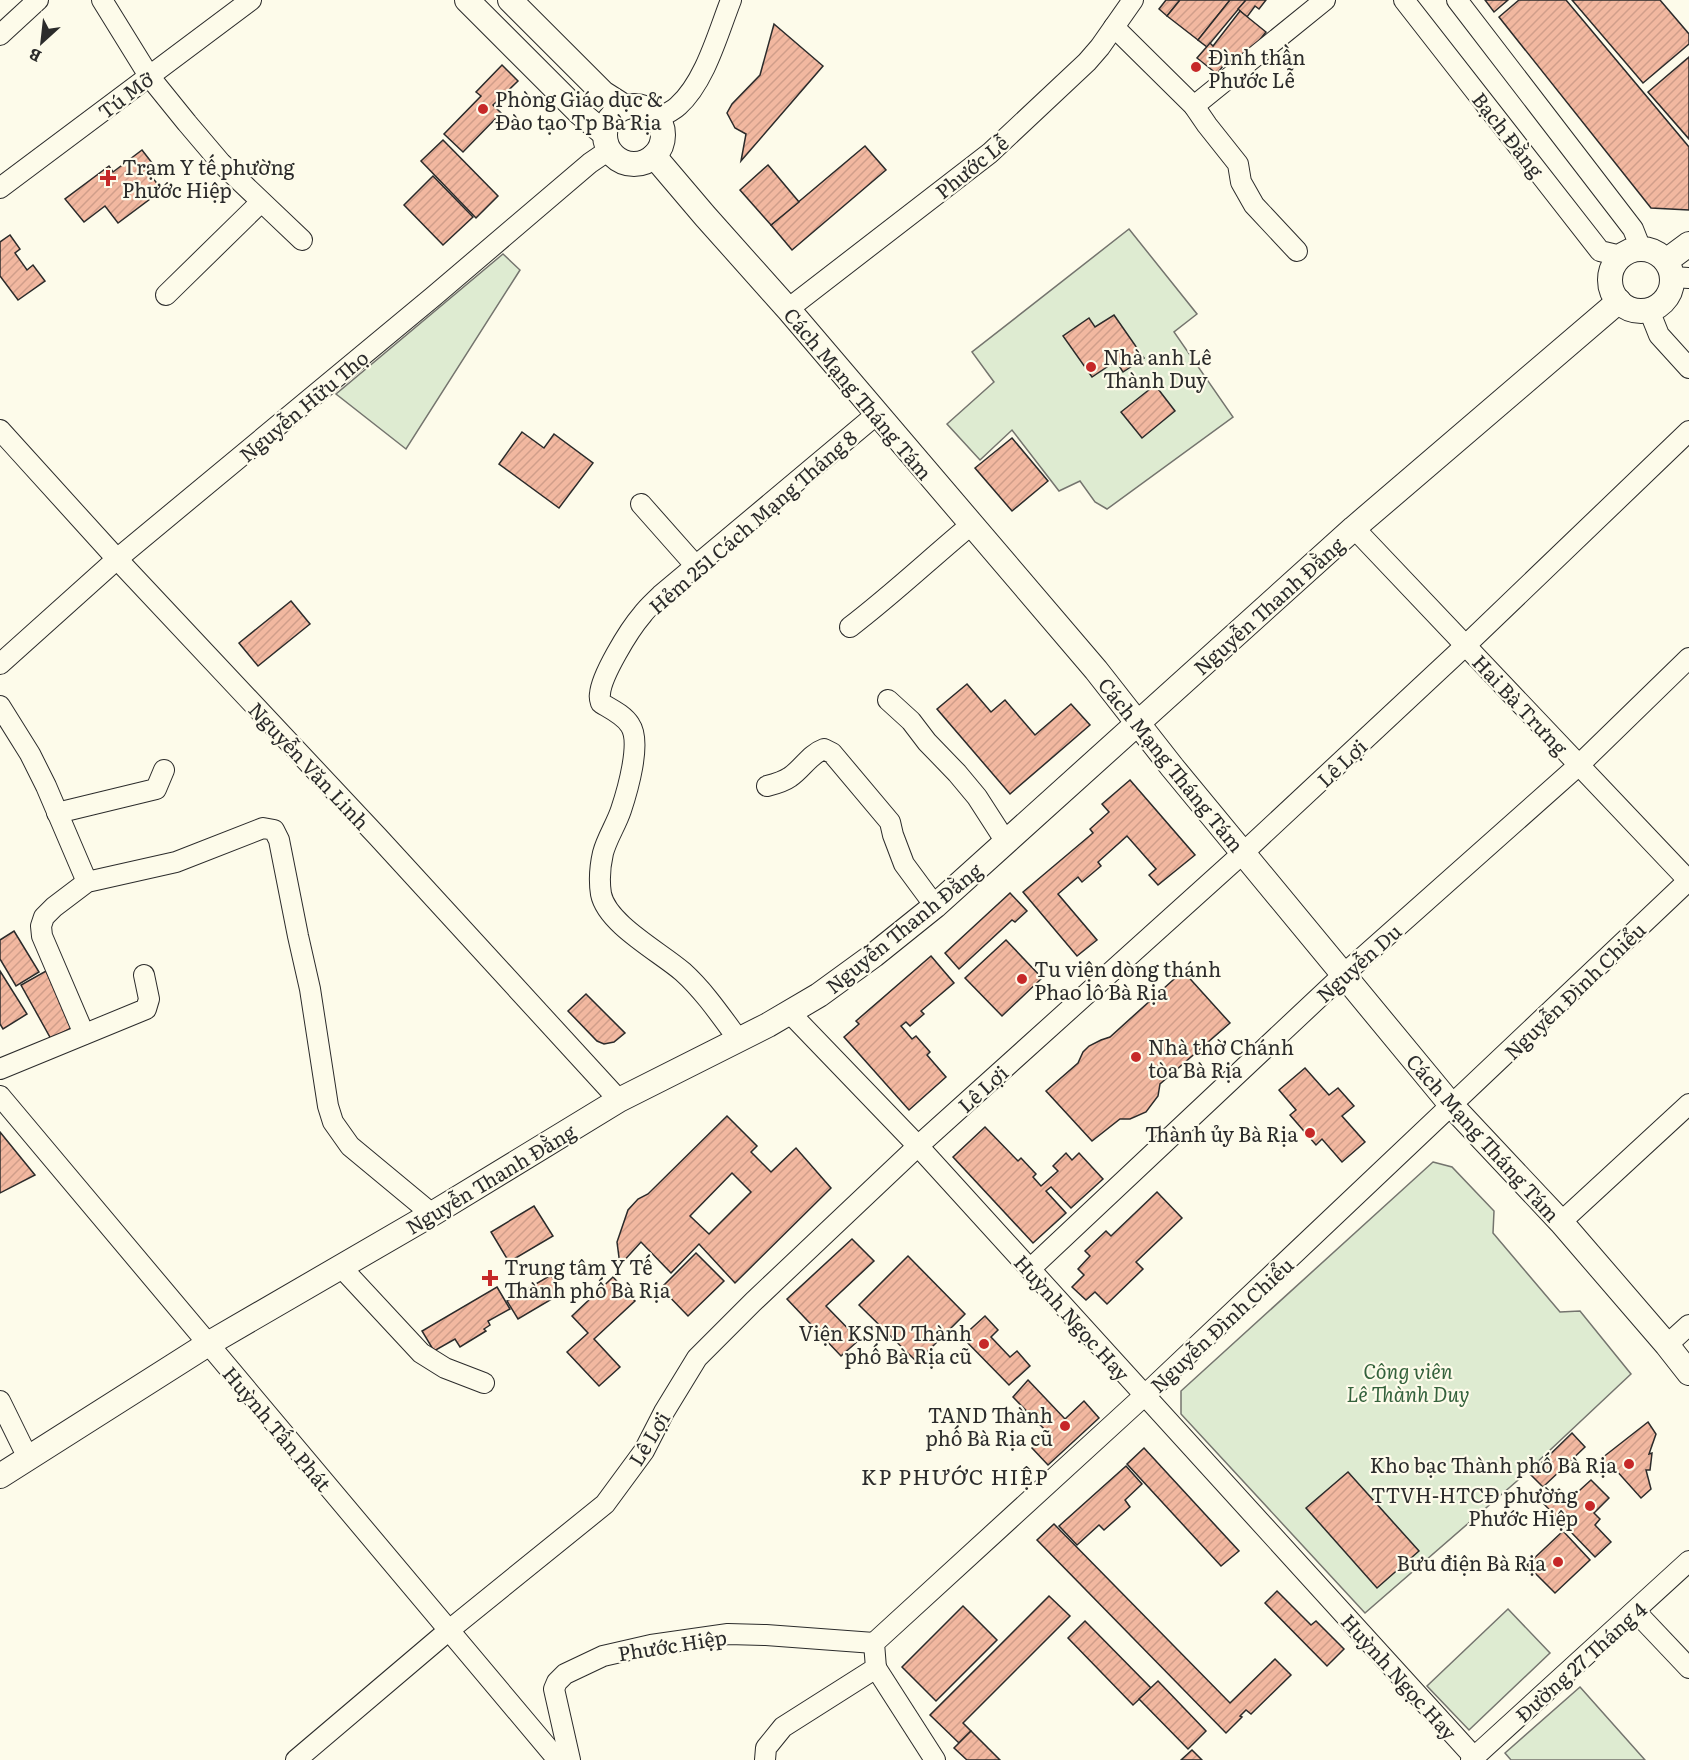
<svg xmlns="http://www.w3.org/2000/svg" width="1689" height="1760" font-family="Literata,serif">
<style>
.green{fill:#deebd1;stroke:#74746e;stroke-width:1.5}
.building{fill:url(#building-hatch);stroke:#2b2b2b;stroke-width:1.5;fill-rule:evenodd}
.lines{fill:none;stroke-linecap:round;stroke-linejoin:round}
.minor-casing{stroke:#2b2b2b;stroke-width:22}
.major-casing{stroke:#2b2b2b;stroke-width:26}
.minor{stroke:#fdfbea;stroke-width:20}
.major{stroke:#fdfbea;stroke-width:24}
.poi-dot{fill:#c62828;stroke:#fdfbea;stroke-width:2}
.labels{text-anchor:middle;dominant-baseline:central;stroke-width:4.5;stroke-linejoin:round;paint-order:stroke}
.poi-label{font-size:20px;fill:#2b2b2b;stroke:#fdfbea;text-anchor:start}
.street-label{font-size:20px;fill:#2b2b2b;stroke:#fdfbea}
.park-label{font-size:20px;font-style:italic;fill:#34623c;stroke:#fdfbea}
.neighbourhood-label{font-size:21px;letter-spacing:1.5px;fill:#2b2b2b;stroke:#fdfbea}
</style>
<defs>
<pattern id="building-hatch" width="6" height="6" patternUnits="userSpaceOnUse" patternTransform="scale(1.5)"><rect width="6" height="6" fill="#f2b8a0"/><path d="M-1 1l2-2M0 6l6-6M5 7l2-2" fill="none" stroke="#d09e8a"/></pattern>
</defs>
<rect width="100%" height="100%" fill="#fdfbea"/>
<!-- green -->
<g class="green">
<polygon points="1129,229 1197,314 1174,332 1233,417 1107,509 1095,502 1080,481 1059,491 1012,430 980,460 947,424 994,382 972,352"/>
<polygon points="503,254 520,270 406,449 336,394"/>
<polygon points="1433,1162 1452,1167 1494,1211 1493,1233 1560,1312 1580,1311 1631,1374 1517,1481 1365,1613 1181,1414 1181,1391"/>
<polygon points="1508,1609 1550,1653 1469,1730 1427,1686"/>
<polygon points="1580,1687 1645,1760 1511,1760 1505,1753"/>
</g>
<!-- building -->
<g class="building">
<polygon points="1166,0 1180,0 1167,16 1159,9"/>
<polygon points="1180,0 1230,0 1198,40 1167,16"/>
<polygon points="1230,0 1246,0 1207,47 1198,40"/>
<polygon points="1246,0 1266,0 1259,9 1255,6 1247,17 1238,9"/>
<polygon points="1485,0 1508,0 1494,12"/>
<polygon points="1519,0 1566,0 1689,147 1689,210 1651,208 1499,17"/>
<polygon points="1572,0 1660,0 1689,34 1689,44 1643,83"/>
<polygon points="1240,11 1266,32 1238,67 1228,59 1217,74 1197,58 1210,43 1213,46"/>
<polygon points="774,24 823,66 741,161 746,134 735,128 727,113 732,104 760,75"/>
<polygon points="1689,57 1689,139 1648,92"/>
<polygon points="502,65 518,81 493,105 501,113 463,152 444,134 481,96 476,92"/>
<polygon points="443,140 498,196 476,218 421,161"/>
<polygon points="865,146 886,170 792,250 771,225"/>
<polygon points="142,150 156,168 149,173 162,190 118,223 105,206 84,222 65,199 109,166 113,172"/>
<polygon points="768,165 799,202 771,225 740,190"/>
<polygon points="433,176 473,217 443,245 404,205"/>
<polygon points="10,235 20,249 15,253 27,270 33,265 45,281 18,300 0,276 0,242"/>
<polygon points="1114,315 1144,358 1123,372 1116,361 1092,377 1063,336 1089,318 1095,327"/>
<polygon points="1155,385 1175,411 1142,438 1121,412"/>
<polygon points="522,432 544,448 554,434 593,463 559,508 499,464"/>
<polygon points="1012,438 1048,481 1012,511 975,468"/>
<polygon points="291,601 310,624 258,666 239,643"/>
<polygon points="967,684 991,712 1005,700 1035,735 1071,704 1090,725 1010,794 937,709"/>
<polygon points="1130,780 1195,855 1158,885 1149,875 1156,869 1127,836 1098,862 1101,866 1082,882 1078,877 1058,894 1097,940 1077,956 1023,892 1093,833 1090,829 1109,812 1102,804"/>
<polygon points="1010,893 1027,911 1015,922 1012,920 959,969 945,953"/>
<polygon points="14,931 39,972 16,986 0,959 0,940"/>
<polygon points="1006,940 1042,978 1002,1016 965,978"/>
<polygon points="931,956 954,983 921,1011 924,1014 910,1026 906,1022 901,1026 912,1039 916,1036 930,1052 927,1055 946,1077 909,1110 844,1037 859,1024 856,1021"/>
<polygon points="0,971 27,1014 3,1029 0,1024"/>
<polygon points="46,971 73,1027 51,1039 21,985"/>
<polygon points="1183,971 1230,1023 1160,1084 1158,1096 1146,1112 1130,1119 1120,1119 1092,1141 1046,1091 1078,1063 1083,1052 1089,1046 1101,1040 1110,1037"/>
<polygon points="586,994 625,1033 614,1042 604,1044 597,1041 568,1011"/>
<polygon points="1305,1068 1329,1095 1338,1088 1354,1106 1342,1116 1365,1142 1342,1162 1322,1139 1316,1145 1290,1115 1296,1110 1279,1090"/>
<path d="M727 1116 757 1146 751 1152 771 1172 796 1148 831 1188 735 1283 699 1244 671 1273 641 1242 620 1265 617 1242 628 1210 638 1199 648 1194ZM732 1173 751 1192 709 1234 690 1216Z"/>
<polygon points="985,1127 1018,1161 1021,1158 1036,1174 1033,1177 1041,1186 1058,1171 1053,1166 1066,1153 1072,1160 1079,1153 1103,1179 1071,1208 1051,1187 1046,1191 1066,1213 1033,1243 953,1157"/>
<polygon points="0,1132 35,1175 0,1193"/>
<polygon points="1157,1192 1182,1218 1136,1262 1143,1269 1107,1304 1095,1292 1086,1300 1072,1287 1084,1275 1078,1269 1090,1256 1085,1251 1106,1231 1111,1236"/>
<polygon points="534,1206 553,1236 509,1262 491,1232"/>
<polygon points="852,1239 874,1261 826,1306 859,1340 841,1356 787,1299"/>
<polygon points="696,1253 724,1281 688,1316 661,1288"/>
<polygon points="908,1256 965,1314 917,1362 859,1305"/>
<polygon points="551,1275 562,1293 518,1319 507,1301"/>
<polygon points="613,1277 635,1301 594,1339 620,1367 599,1386 567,1352 588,1333 572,1316"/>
<polygon points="497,1287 510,1309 488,1321 490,1325 484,1329 486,1331 460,1347 455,1339 434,1351 422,1331"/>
<polygon points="985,1316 998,1330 991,1337 1010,1357 1017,1351 1030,1366 1009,1385 962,1337"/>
<polygon points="1028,1380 1065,1419 1084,1401 1099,1418 1048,1465 1032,1448 1048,1433 1013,1397"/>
<polygon points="1648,1422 1656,1434 1649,1454 1652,1453 1650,1470 1646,1470 1651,1489 1641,1498 1615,1469 1613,1471 1602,1458"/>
<polygon points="1572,1433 1585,1447 1543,1487 1530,1474"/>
<polygon points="1144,1448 1239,1551 1221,1566 1127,1464"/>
<polygon points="1126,1466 1142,1484 1125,1500 1130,1507 1104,1530 1099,1525 1077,1545 1059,1526"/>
<polygon points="1348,1472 1419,1551 1377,1588 1306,1508"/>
<polygon points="1591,1480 1609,1498 1594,1513 1600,1519 1595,1525 1611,1542 1595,1557 1544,1504 1559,1489 1569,1500"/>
<polygon points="1054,1524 1230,1703 1275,1659 1291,1675 1251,1714 1246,1710 1240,1716 1242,1717 1226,1733 1037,1540"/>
<polygon points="1563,1531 1590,1560 1555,1593 1527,1565"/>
<polygon points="1277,1591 1311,1625 1316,1621 1344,1649 1327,1666 1265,1603"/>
<polygon points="1049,1596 1070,1616 963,1723 971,1731 959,1743 930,1715"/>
<polygon points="963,1606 997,1640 936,1701 902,1667"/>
<polygon points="1085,1621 1151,1688 1133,1705 1068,1638"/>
<polygon points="1158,1681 1206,1731 1188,1749 1139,1699"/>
<polygon points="971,1731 1000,1760 967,1760 954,1748"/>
<polygon points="1192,1750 1202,1760 1181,1760"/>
</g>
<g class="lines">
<defs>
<g id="minor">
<polyline points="102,0 149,76 187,123 221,163 302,240"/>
<polyline points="1404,0 1600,251 1621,256"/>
<polyline points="1457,0 1633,229 1641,249"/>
<polyline points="1114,27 1194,106 1207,125 1238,164 1241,182 1254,205 1297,251"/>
<polyline points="0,35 38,0"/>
<polyline points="1194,106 1325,0"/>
<path d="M657 118C664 115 673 111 678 106 705 82 718 33 731 0"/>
<polyline points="0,188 251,0"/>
<polyline points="1672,277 1689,278"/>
<polyline points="166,295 261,202"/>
<polyline points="788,309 990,153 1087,62 1100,47 1133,0"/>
<polyline points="1649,310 1659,335 1689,368"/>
<polyline points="0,430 117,559 378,837 619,1100"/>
<polyline points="641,504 695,565"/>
<polyline points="1354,528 1689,881"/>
<path d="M850 627C892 595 931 558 972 524"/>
<polyline points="0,664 117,559 434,296 590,163 609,150"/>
<polyline points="888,700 911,721 927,742 957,773 977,797 1006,842"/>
<polyline points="0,706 30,754 46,786 87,882"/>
<path d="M767 786C775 784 783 782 790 777 802 769 810 754 824 749L832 753 890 822 893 835 904 864 935 906"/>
<polyline points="57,813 156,789 164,770"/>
<polyline points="790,1013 918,1146 1474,1757"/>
<polyline points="84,1034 42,936 41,926 44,917 54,907 87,882 176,862 263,828 274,830 279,840 298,936 310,989 328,1106 333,1122 350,1146 432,1214"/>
<path d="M738 1039C721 1016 704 991 683 972 660 952 607 924 601 894 599 881 600 866 603 853 607 838 616 825 621 810 627 792 642 742 630 725 624 715 611 709 601 703 600 700 599 697 600 694 601 676 629 630 642 615 647 608 654 602 661 595L877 414"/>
<polyline points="0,1069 146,1009 149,999 144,975"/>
<polyline points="0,1096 558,1760"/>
<polyline points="1561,1222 1689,1104"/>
<polyline points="341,1267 421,1353 445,1368 484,1383"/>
<polyline points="1030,1269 1344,974 1579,765 1689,658"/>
<polyline points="1667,1345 1689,1325"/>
<polyline points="0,1401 28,1458"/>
<polyline points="1635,1611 1689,1668"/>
<polyline points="876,1668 935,1760"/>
<polyline points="296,1760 448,1631 605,1504 644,1451 664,1412 697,1358 753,1302 918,1146 1243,853 1466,645 1689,431"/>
<polyline points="570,1760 554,1689 557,1682 565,1674 603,1656 651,1645 728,1634 766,1635 874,1643"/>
<polyline points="765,1760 766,1748 783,1727 876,1668 874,1643 1145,1395 1689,880"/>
<polyline points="1471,1760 1689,1561"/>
</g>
<g id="major">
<polyline points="467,0 580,113 605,134"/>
<polyline points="510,0 603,93 625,107"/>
<circle cx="634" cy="135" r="29"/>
<polyline points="654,156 705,216 788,309 1096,670 1172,767 1452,1106 1561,1222 1667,1345 1689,1373"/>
<circle cx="1641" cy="280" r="31"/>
<polyline points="1666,261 1689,244"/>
<polyline points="0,1476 208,1344 432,1214 619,1100 768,1025 819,995 874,955 935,906 1354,528 1619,301"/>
</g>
</defs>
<!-- minor casing -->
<use href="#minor" class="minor-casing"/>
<!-- major casing -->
<use href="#major" class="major-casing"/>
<!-- minor -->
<use href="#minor" class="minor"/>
<!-- major -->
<use href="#major" class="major"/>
</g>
<!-- markers -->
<g class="poi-dot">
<circle cx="1196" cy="67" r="6"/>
<circle cx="483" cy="109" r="6"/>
<path d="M105 169h6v6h6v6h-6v6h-6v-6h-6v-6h6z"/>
<circle cx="1091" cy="367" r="6"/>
<circle cx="1022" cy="979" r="6"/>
<circle cx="1136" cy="1057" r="6"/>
<circle cx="1310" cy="1133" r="6"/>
<path d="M487 1269h6v6h6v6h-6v6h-6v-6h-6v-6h6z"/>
<circle cx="984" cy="1344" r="6"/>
<circle cx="1065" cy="1426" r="6"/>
<circle cx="1629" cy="1464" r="6"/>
<circle cx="1590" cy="1506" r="6"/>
<circle cx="1558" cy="1562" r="6"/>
</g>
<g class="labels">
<!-- poi labels -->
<g class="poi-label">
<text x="1208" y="56">Đình thần<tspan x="1208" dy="23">Phước Lễ</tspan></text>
<text x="495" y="98">Phòng Giáo dục &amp;<tspan x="495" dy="23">Đào tạo Tp Bà Rịa</tspan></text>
<text x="122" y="166">Trạm Y tế phường<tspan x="122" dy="23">Phước Hiệp</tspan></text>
<text x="1103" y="356">Nhà anh Lê<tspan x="1103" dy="23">Thành Duy</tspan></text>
<text x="1034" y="968">Tu viện dòng thánh<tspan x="1034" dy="23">Phao lô Bà Rịa</tspan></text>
<text x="1148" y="1046">Nhà thờ Chánh<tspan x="1148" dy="23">tòa Bà Rịa</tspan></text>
<text x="1298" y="1133" text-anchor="end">Thành ủy Bà Rịa</text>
<text x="504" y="1266">Trung tâm Y Tế<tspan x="504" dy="23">Thành phố Bà Rịa</tspan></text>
<text x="972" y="1332" text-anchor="end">Viện KSND Thành<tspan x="972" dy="23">phố Bà Rịa cũ</tspan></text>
<text x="1053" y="1414" text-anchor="end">TAND Thành<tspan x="1053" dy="23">phố Bà Rịa cũ</tspan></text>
<text x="1617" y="1464" text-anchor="end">Kho bạc Thành phố Bà Rịa</text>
<text x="1578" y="1494" text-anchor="end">TTVH-HTCĐ phường<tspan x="1578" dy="23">Phước Hiệp</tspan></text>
<text x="1546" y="1562" text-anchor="end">Bưu điện Bà Rịa</text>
</g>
<!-- street labels -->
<g class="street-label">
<text transform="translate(125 94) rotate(-37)">Tú Mỡ</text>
<text transform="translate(1509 134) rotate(52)">Bạch Đằng</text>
<text transform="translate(971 166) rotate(-39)">Phước Lễ</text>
<text transform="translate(859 393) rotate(50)">Cách Mạng Tháng Tám</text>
<text transform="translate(303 405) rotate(-40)">Nguyễn Hữu Thọ</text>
<text transform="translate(752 521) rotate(-41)">Hẻm 251 Cách Mạng Tháng 8</text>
<text transform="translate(1268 605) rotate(-42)">Nguyễn Thanh Đằng</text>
<text transform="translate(1521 704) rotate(47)">Hai Bà Trưng</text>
<text transform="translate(1341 762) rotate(-43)">Lê Lợi</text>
<text transform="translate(1172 764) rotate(51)">Cách Mạng Tháng Tám</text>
<text transform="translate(310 765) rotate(47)">Nguyễn Văn Linh</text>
<text transform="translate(903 927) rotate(-39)">Nguyễn Thanh Đằng</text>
<text transform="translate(1358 962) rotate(-42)">Nguyễn Du</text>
<text transform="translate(1574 990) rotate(-44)">Nguyễn Đình Chiểu</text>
<text transform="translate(982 1088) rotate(-42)">Lê Lợi</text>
<text transform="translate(1484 1137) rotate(48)">Cách Mạng Tháng Tám</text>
<text transform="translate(490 1178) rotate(-31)">Nguyễn Thanh Đằng</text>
<text transform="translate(1073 1317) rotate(48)">Huỳnh Ngọc Hay</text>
<text transform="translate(1221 1324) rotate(-43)">Nguyễn Đình Chiểu</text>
<text transform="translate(278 1428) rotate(50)">Huỳnh Tấn Phát</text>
<text transform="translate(648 1438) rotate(-59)">Lê Lợi</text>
<text transform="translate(672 1644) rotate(-9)">Phước Hiệp</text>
<text transform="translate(1580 1661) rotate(-42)">Đường 27 Tháng 4</text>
<text transform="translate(1400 1676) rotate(48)">Huỳnh Ngọc Hay</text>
</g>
<!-- park labels -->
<g class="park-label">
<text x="1408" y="1370">Công viên<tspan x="1408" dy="23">Lê Thành Duy</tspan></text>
</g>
<!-- neighbourhood labels -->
<g class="neighbourhood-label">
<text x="955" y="1475">KP PHƯỚC HIỆP</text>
</g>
</g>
<!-- north arrow -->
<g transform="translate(42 42) rotate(207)" stroke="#fdfbea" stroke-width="4.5" paint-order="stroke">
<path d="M0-4.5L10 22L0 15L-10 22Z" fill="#2b2b2b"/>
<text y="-9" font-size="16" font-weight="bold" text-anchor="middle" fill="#2b2b2b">B</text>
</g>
</svg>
